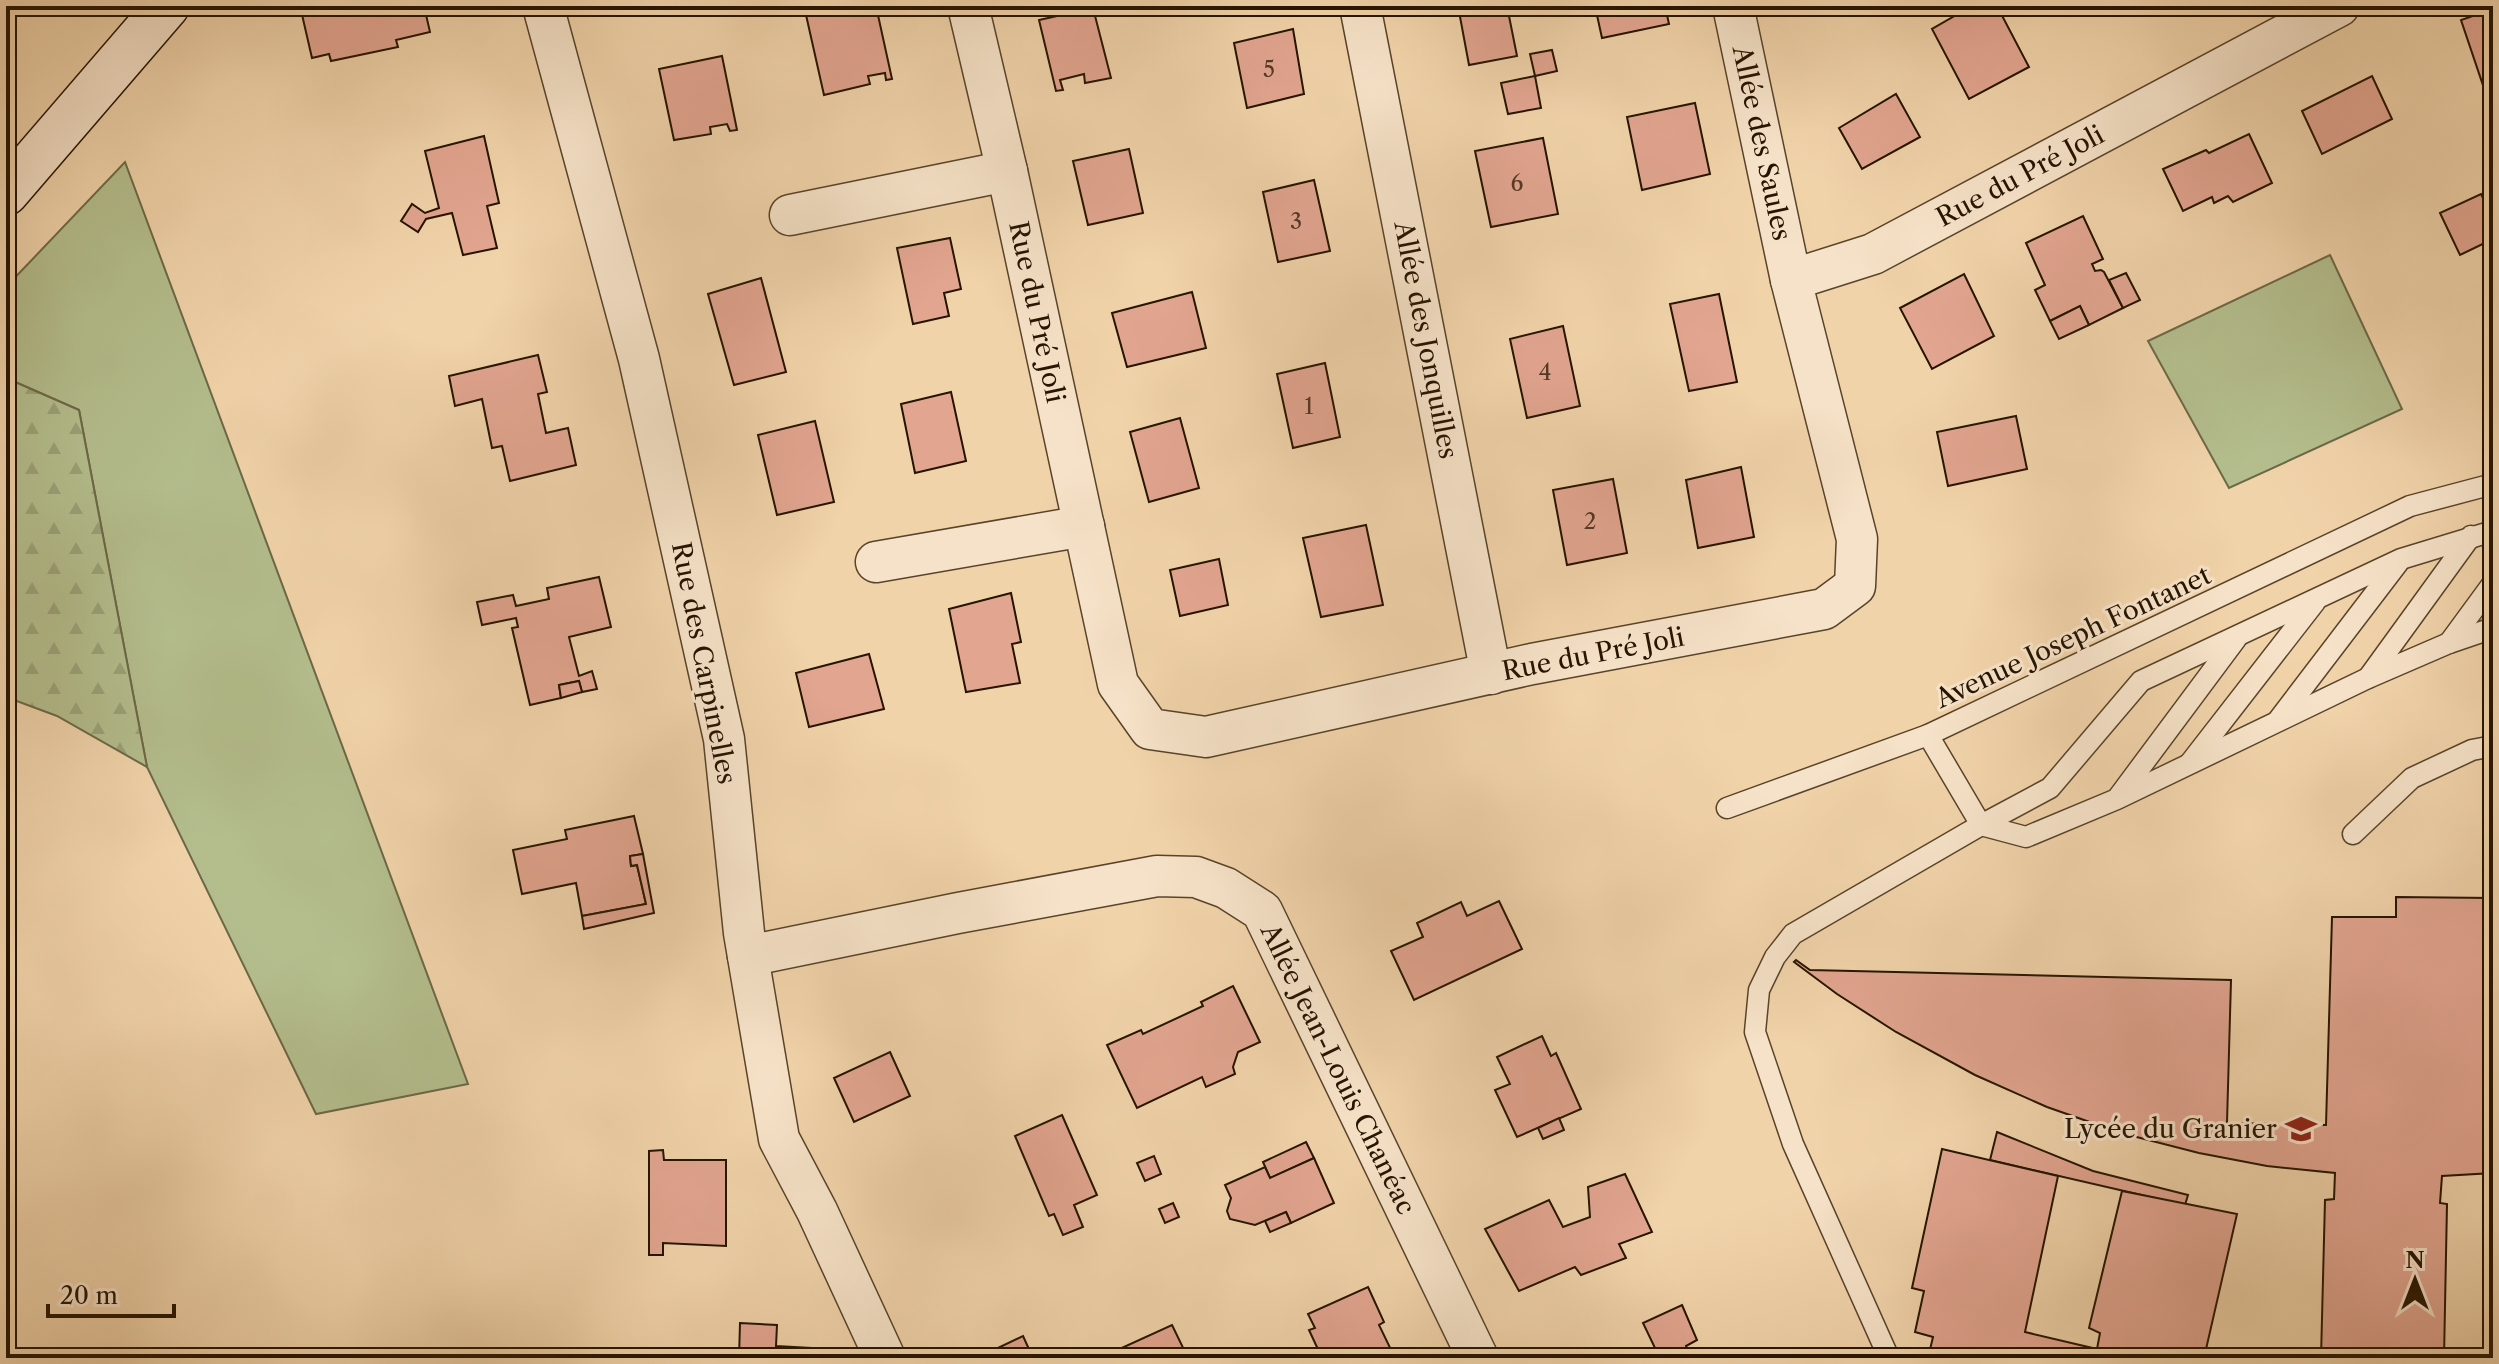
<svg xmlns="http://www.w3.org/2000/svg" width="2499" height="1364" font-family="'Libre Caslon Text',serif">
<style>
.green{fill:#b4be8d;stroke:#6c6946;stroke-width:2}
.forest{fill:url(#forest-firs);stroke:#6c6946;stroke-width:2}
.building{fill:#e2a590;stroke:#251400;stroke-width:2}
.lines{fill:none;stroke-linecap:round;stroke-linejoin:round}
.lane-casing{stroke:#58442a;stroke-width:23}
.street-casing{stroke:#58442a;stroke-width:43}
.secondary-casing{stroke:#251400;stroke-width:47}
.lane{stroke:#f6e2c8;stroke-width:20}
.street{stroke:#f6e2c8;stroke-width:40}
.secondary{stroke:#f6e2c8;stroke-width:44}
.labels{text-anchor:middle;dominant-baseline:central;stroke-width:6;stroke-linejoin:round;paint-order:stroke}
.number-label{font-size:22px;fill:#543824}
.street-label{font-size:26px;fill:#251400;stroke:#f6e2c8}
.poi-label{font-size:26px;fill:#251400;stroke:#f6e2c8;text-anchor:end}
</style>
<defs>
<pattern id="forest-firs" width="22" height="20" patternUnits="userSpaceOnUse" patternTransform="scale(2)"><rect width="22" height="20" fill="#b4be8d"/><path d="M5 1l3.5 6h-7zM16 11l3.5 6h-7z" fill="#9ba278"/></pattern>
</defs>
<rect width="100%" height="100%" fill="#f1d3aa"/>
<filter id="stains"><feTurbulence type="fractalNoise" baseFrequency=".0025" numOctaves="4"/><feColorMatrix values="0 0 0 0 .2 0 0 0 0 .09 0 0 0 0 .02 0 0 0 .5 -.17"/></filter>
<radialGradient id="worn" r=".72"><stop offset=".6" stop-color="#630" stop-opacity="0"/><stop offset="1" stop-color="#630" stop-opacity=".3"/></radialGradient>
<!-- green -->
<g class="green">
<polygon points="125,162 468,1084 316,1114 147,767 79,410 6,378 6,287"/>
<polygon points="2330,255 2402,409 2229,488 2148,341"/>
</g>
<!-- forest -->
<polygon class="forest" points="6,378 79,410 147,767 57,716 6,697"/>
<!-- building -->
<g class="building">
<polygon points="300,6 424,6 430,32 396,40 398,47 331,61 329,54 312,58"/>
<polygon points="804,6 876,6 892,79 886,80 885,73 868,76 870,84 824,95"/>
<polygon points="1458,6 1507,6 1517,56 1469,65"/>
<polygon points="1595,6 1665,6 1669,24 1602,38"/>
<polygon points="1972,6 1997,6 2029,67 1969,99 1932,29"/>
<polygon points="1093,8 1111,78 1085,83 1084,74 1060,80 1063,90 1056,91 1039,20"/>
<polygon points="2493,9 2493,108 2491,109 2461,20"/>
<polygon points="1293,29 1304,94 1247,108 1234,43"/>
<polygon points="1552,50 1557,71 1535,76 1530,54"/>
<polygon points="722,56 737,130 730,131 727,124 710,127 711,134 674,140 659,69"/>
<polygon points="1535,76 1541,108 1508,114 1501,83"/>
<polygon points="2372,76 2392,119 2322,154 2302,111"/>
<polygon points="1896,94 1920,137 1862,169 1839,128"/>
<polygon points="1695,103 1710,174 1642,190 1627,117"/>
<polygon points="2249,134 2272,183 2233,202 2228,196 2214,203 2212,197 2183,211 2163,169 2206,150 2209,153"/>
<polygon points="484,136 499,203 487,206 497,248 463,255 452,213 426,219 418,232 401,221 412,204 425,213 439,208 425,151"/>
<polygon points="1543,138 1558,214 1491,227 1475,151"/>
<polygon points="1129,149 1143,213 1088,225 1073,161"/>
<polygon points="1314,180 1330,251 1278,262 1263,192"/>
<polygon points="2481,194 2493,218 2493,239 2460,255 2440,213"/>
<polygon points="2083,216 2103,259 2092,264 2095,271 2101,270 2104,272 2123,308 2089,325 2080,306 2050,321 2035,290 2045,285 2026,243"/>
<polygon points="950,238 961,289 944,293 949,316 913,324 897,248"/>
<polygon points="2126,273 2140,300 2123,308 2109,280"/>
<polygon points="1964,274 1994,336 1932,369 1900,308"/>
<polygon points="761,278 786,372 734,385 708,294"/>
<polygon points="1192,292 1206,348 1127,367 1112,313"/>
<polygon points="1719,294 1737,382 1689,391 1670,304"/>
<polygon points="2080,306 2089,325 2059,339 2050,321"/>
<polygon points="1563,326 1580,406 1527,418 1510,339"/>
<polygon points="538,355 547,392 538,394 546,433 568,428 576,465 510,481 502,446 492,448 482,399 455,406 449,376"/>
<polygon points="1325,363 1340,437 1293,448 1277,374"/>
<polygon points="951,392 966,461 915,473 901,404"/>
<polygon points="2016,416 2027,469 1948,486 1937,432"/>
<polygon points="1180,418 1199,488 1149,502 1130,432"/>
<polygon points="815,421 834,502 777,515 758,435"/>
<polygon points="1741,467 1754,537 1698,548 1686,480"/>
<polygon points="1613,479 1627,553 1567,565 1553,490"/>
<polygon points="1366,525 1383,605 1321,617 1303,538"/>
<polygon points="1219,559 1228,605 1180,616 1170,570"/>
<polygon points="599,577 611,627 569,637 579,676 592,671 597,689 582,692 579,681 559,685 561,698 530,705 512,628 518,627 516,618 482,625 477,602 513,595 516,606 549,599 547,588"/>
<polygon points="1011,593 1021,642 1012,644 1020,683 966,692 949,609"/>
<polygon points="869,654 884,709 809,727 796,673"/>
<polygon points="579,681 582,692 561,698 559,685"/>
<polygon points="634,816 643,854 630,856 631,866 637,865 646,904 582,916 576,883 522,894 513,850 567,839 565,830"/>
<polygon points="643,854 654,913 584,929 582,916 646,904 637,865 631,866 630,856"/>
<polygon points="2396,897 2493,898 2493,1173 2442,1176 2440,1203 2447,1204 2444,1358 2321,1358 2325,1200 2334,1199 2335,1173 2267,1166 2199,1153 2121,1133 2047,1107 1975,1075 1896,1032 1837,994 1794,962 1796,960 1810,970 2231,980 2227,1123 2326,1125 2332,917 2396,917"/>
<polygon points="1499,901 1522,949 1414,1000 1391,951 1423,937 1417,923 1461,902 1467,916"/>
<polygon points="1233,986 1260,1042 1238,1052 1233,1067 1235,1074 1206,1087 1202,1077 1137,1108 1107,1045 1141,1030 1143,1034 1203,1006 1201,1002"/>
<polygon points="1542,1036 1551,1056 1556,1053 1581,1109 1517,1137 1495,1090 1510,1084 1497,1057"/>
<polygon points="890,1052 910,1096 854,1122 834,1078"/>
<polygon points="1062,1115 1097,1195 1074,1205 1083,1227 1063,1235 1054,1214 1049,1216 1015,1136"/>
<polygon points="1559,1118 1564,1130 1543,1139 1538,1128"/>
<polygon points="1997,1132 2093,1171 2188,1195 2185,1205 1990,1160"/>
<polygon points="1306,1142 1314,1158 1270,1178 1263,1162"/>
<polygon points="1942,1149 2058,1176 2025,1332 2097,1349 2100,1333 2089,1328 2122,1191 2237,1214 2204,1358 1928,1358 1933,1337 1915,1332 1924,1291 1912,1288"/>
<polygon points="663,1150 664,1160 726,1160 726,1246 663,1243 663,1255 649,1255 649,1151"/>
<polygon points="1154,1156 1161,1174 1145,1181 1137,1163"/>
<polygon points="1314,1158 1334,1203 1291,1223 1286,1212 1255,1225 1230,1219 1227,1211 1231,1198 1225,1185 1265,1167 1270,1178"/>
<polygon points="1625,1174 1652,1232 1619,1244 1626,1258 1581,1275 1575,1267 1519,1291 1485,1229 1549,1200 1563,1227 1590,1217 1588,1187"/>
<polygon points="1173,1203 1179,1217 1165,1223 1159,1209"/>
<polygon points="1286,1212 1291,1223 1270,1232 1265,1221"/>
<polygon points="1368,1287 1384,1322 1379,1325 1395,1358 1322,1358 1309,1330 1315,1328 1308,1314"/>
<polygon points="1682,1305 1697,1340 1686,1346 1691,1358 1632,1358 1655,1348 1643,1323"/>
<polygon points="740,1323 777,1325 776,1346 829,1349 829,1358 739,1358"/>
<polygon points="1172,1325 1188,1358 1118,1358 1115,1351"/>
<polygon points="1023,1336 1033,1358 977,1358"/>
</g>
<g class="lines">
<defs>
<g id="lane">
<polyline points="2449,643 2493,583"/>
<polyline points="2368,678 2471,536"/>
<polyline points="2279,719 2398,563"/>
<polyline points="2190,763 2315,602"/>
<polyline points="2119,796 2236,639"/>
<polyline points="1727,808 1928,735"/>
<polyline points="1981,825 1928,735 2410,506 2493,484"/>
<polyline points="1981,825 2026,837 2117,799 2368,678 2449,643 2493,628"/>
<polyline points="2353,834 2412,778 2472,750 2493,746"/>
<polyline points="1889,1358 1793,1144 1755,1032 1759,990 1775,957 1793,934 1981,825 2050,788 2141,681 2401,559 2493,531"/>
</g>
<g id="street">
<polyline points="543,6 639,359 724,739 744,933 779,1139 817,1211 885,1358"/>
<polyline points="968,6 1007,171 1118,684 1150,729 1206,737 1532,664 1824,609 1855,586 1857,539 1791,280 1873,254 2339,6"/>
<polyline points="1360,6 1491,674"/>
<polyline points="1733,6 1791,280"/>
<polyline points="790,215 1007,171"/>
<polyline points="876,562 1084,526"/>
<polyline points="748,956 958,913 1157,876 1196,877 1226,888 1262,911 1478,1358"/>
</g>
<polyline id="secondary" points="6,193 167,6"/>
</defs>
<!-- lane casing -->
<use href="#lane" class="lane-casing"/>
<!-- street casing -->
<use href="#street" class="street-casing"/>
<!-- secondary casing -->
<use href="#secondary" class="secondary-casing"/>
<!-- lane -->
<use href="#lane" class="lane"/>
<!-- street -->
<use href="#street" class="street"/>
<!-- secondary -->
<use href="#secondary" class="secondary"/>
</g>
<!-- icons -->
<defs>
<symbol id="school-bare" viewBox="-9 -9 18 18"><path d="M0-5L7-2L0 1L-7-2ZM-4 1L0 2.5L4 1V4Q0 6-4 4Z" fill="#8f2418" stroke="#f6e2c8" stroke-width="2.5" paint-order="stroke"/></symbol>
</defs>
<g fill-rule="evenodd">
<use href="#school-bare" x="2279" y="1107" width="44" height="44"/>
</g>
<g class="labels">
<!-- number labels -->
<g class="number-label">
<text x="1269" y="69">5</text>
<text x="1517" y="183">6</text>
<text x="1296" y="221">3</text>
<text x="1545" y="372">4</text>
<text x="1309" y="406">1</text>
<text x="1590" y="521">2</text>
</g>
<!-- street labels -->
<g class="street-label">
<text transform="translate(1762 143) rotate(78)">Allée des Saules</text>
<text transform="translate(2020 176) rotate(-28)">Rue du Pré Joli</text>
<text transform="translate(1037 312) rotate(78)">Rue du Pré Joli</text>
<text transform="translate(1426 340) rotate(79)">Allée des Jonquilles</text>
<text transform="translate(2073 637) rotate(-25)">Avenue Joseph Fontanet</text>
<text transform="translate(1593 654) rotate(-11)">Rue du Pré Joli</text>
<text transform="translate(704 663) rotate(79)">Rue des Carpinelles</text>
<text transform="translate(1338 1069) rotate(64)">Allée Jean-Louis Chanéac</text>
</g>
<!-- poi labels -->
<g class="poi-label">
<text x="2277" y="1129">Lycée du Granier</text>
</g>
</g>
<!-- margin -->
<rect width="2499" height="1364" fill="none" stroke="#f1d3aa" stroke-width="32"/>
<rect x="8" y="8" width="2483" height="1348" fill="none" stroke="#251400" stroke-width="4"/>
<rect x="16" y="16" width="2467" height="1332" fill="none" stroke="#251400" stroke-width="2"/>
<!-- north arrow -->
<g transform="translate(2415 1280)" stroke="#f6e2c8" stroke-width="6" paint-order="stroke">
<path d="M0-6L14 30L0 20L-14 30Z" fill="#251400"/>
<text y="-12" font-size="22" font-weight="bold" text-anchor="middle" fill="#251400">N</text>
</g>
<!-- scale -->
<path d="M48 1304v12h126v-12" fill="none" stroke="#251400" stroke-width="4"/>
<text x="60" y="1304" font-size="24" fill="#251400" stroke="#f6e2c8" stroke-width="6" paint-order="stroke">20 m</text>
<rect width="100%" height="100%" filter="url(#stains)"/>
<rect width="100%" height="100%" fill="url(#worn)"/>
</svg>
